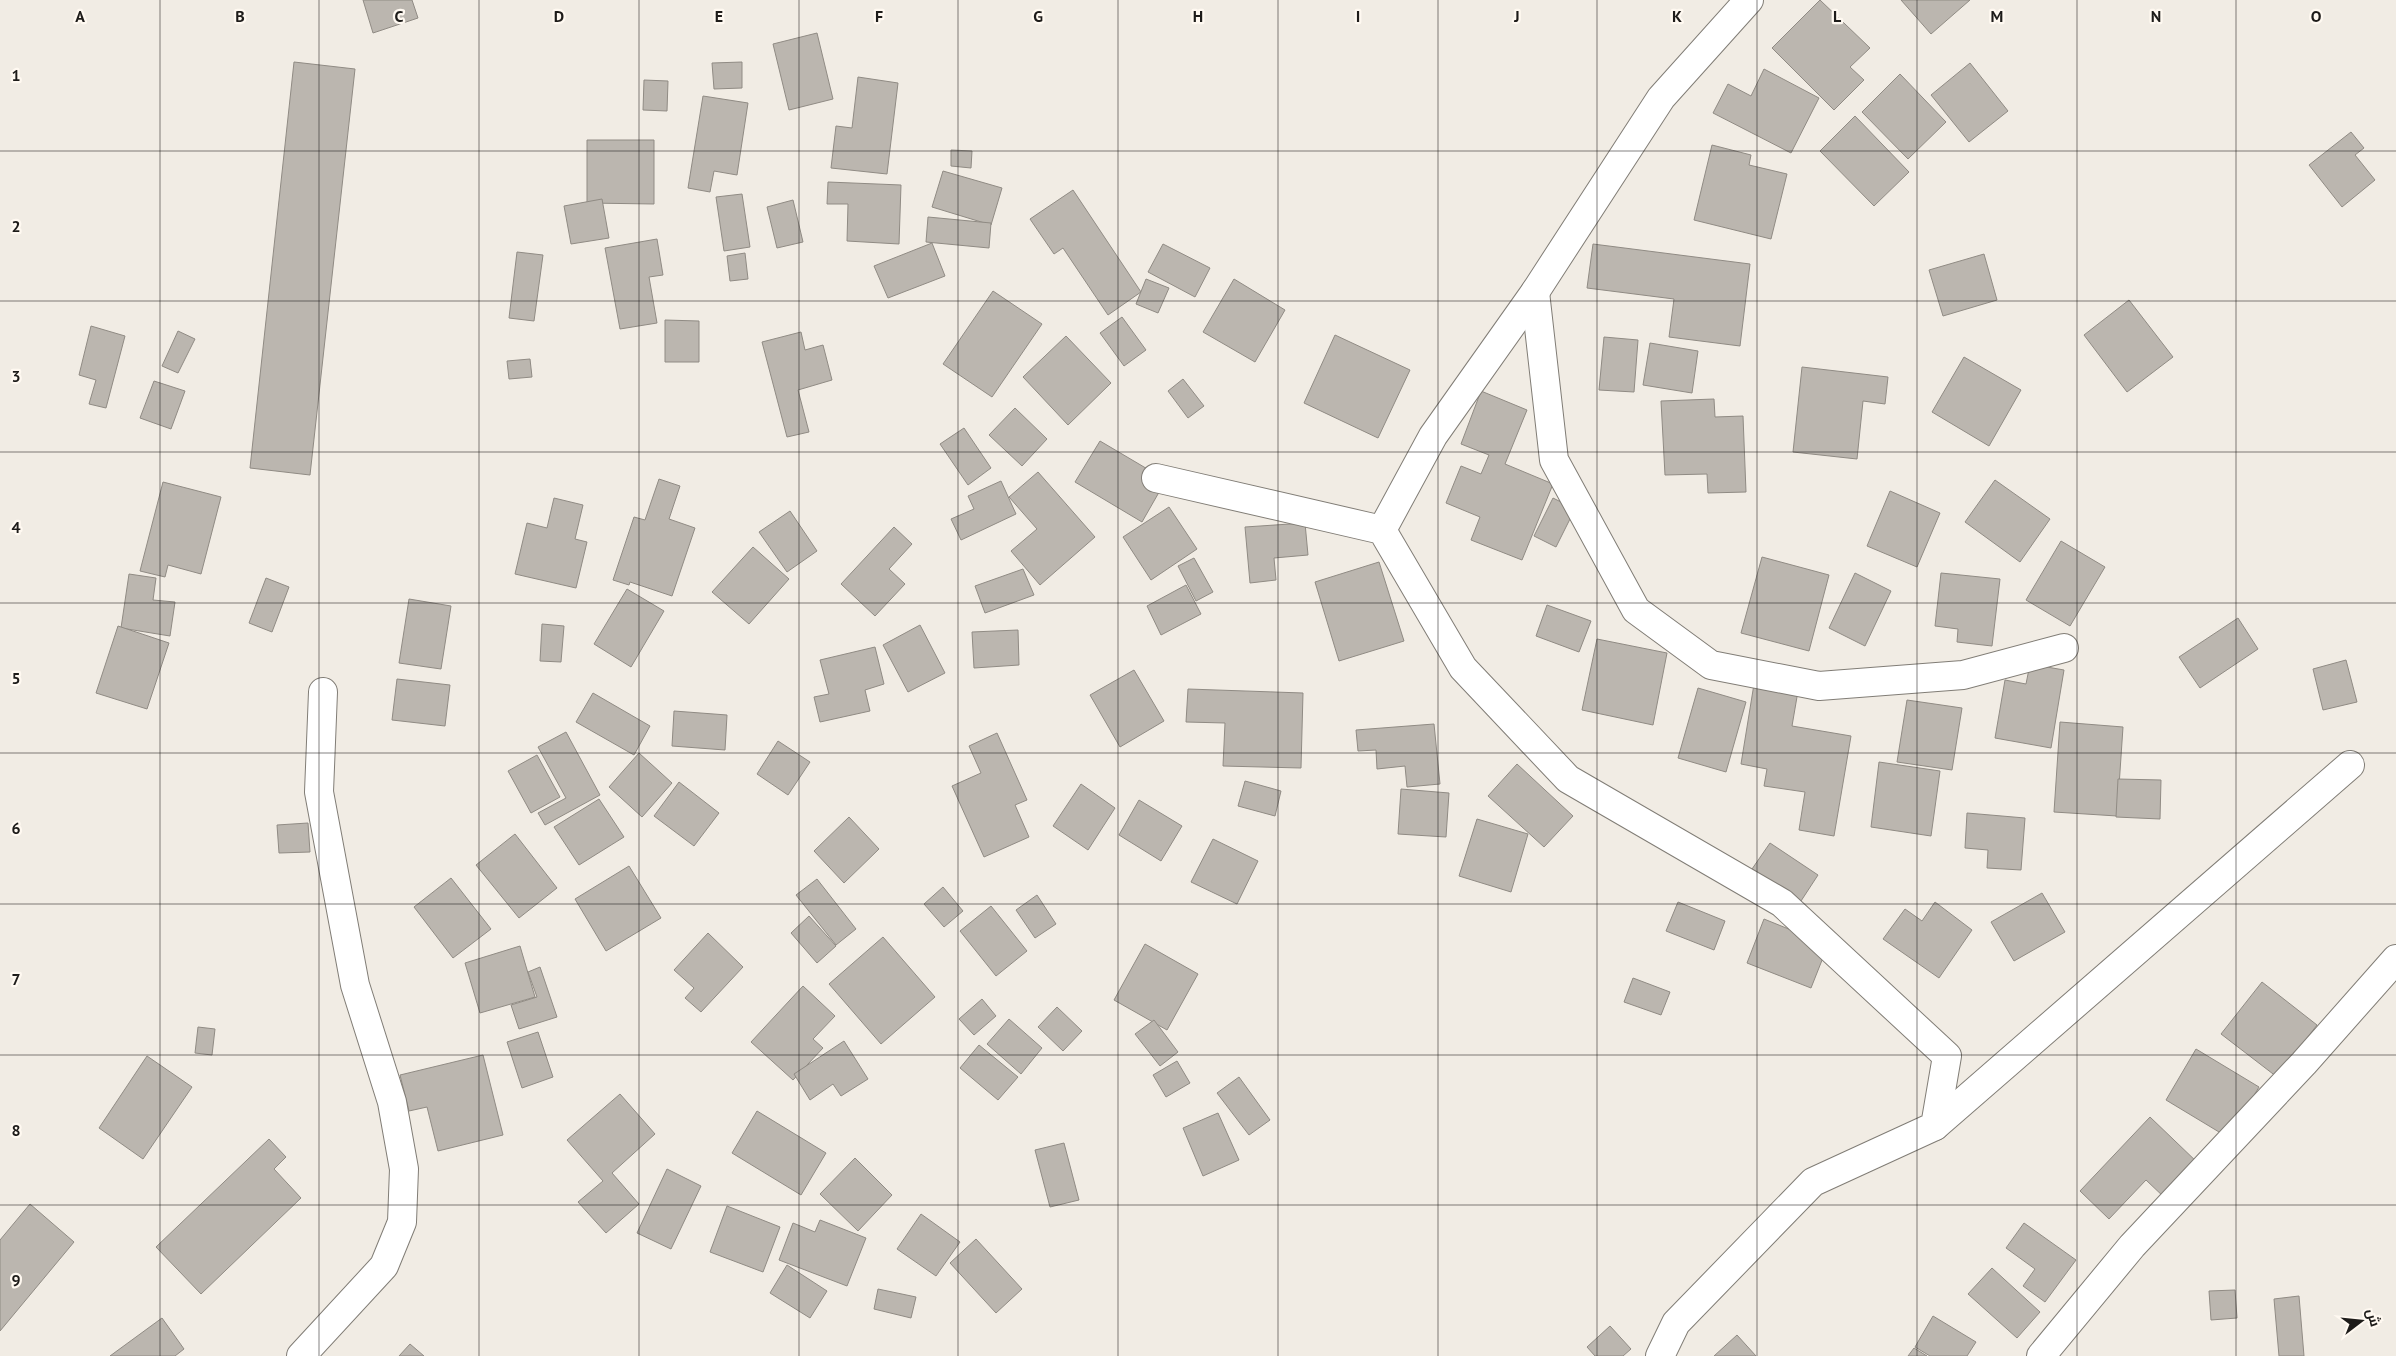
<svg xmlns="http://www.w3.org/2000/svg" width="2396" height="1356" font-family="'PT Sans',Cairo,sans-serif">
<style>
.building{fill:#bbb6af;stroke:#908b84}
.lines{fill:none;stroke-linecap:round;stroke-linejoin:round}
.minor-casing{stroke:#817d76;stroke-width:30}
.minor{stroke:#fff;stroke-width:28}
.grid{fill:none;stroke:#1d1b19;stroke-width:1;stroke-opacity:0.55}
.grid-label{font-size:16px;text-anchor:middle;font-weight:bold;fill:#1d1b19;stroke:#fff9f1;stroke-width:4.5;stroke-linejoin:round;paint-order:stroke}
</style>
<rect width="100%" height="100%" fill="#f1ece4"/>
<!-- building -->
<g class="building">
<polygon points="363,0 412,0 418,18 373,33"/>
<polygon points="1820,0 1870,48 1850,67 1864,80 1834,110 1772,48"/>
<polygon points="1901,0 1970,0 1931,34"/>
<polygon points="817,33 833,99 789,110 773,44"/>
<polygon points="294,62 355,69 310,475 250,468"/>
<polygon points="742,62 742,88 714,89 712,63"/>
<polygon points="1970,63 2008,111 1969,142 1931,95"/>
<polygon points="1764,69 1819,98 1791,153 1713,113 1728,84 1751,96"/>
<polygon points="1900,74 1946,122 1908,159 1862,112"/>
<polygon points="858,77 898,83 887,174 831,168 836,126 852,128"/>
<polygon points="644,80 668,81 667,111 643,110"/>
<polygon points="703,96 748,103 737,175 714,171 710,192 688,188"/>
<polygon points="1855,116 1909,172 1874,206 1820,151"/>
<polygon points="2351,132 2364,148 2355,155 2375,180 2342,207 2309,165"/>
<polygon points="587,140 654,140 654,204 587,203"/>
<polygon points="1712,145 1751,155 1749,165 1787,174 1771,239 1694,220"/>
<polygon points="951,150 972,151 971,168 951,166"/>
<polygon points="943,171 1002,188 991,225 932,207"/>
<polygon points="828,182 901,185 899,244 847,241 848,204 827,204"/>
<polygon points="1073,190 1141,292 1108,315 1063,248 1054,254 1030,219"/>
<polygon points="742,194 750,247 724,251 716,197"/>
<polygon points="602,199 609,238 571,244 564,206"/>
<polygon points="793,200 803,242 777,248 767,207"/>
<polygon points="928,217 991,223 989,248 926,242"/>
<polygon points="657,239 663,275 649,277 657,323 620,329 605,248"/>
<polygon points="932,243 945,276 888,298 874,266"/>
<polygon points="1163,244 1210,268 1195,297 1148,272"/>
<polygon points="1593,244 1750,264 1740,346 1669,337 1674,299 1587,288"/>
<polygon points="517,252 543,255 534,321 509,318"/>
<polygon points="745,253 748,279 730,281 727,256"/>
<polygon points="1984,254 1997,300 1943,316 1929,270"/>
<polygon points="1146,279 1169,288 1158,313 1136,304"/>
<polygon points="1234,279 1285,310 1255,362 1203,332"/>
<polygon points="993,291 1042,324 992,397 943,364"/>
<polygon points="2129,300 2173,357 2127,392 2084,335"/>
<polygon points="1122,317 1146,350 1124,366 1100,333"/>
<polygon points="665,320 699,321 699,362 665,362"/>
<polygon points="91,326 125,336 106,408 89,404 96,380 79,375"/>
<polygon points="178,331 195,339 178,373 162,366"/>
<polygon points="801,332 805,350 823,345 832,380 798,390 809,432 787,437 762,342"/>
<polygon points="1335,335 1410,370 1378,438 1304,403"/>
<polygon points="1066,336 1111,383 1068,425 1023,377"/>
<polygon points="1604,337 1638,340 1634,392 1599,390"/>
<polygon points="1650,343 1698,351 1692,393 1643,385"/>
<polygon points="1964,357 2021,390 1989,446 1932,412"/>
<polygon points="530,359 532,377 509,379 507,361"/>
<polygon points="1802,367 1888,377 1885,404 1863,401 1857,459 1793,452"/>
<polygon points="1183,379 1204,406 1188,418 1168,391"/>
<polygon points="154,381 185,391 171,429 140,418"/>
<polygon points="1481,391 1527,410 1505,464 1553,484 1522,560 1471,540 1480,517 1446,503 1461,466 1481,474 1489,455 1461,444"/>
<polygon points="1714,399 1715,417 1743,416 1746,492 1708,493 1707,474 1665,475 1661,401"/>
<polygon points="1015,408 1047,439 1022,466 989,435"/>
<polygon points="964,428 991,468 968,485 940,444"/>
<polygon points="1100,441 1166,480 1142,522 1075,482"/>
<polygon points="1038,472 1095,537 1040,585 1011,551 1037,529 1009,497"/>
<polygon points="659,479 680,486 669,519 695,528 672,596 630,582 629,585 613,580 634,517 645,520"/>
<polygon points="1995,480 2050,519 2020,562 1965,522"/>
<polygon points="1001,481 1016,514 961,540 951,519 974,509 968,496"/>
<polygon points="163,482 221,497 201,574 168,565 165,577 140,571"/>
<polygon points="1890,491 1940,513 1917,567 1867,546"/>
<polygon points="554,498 583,505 575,539 587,542 576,588 515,574 527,523 547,528"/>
<polygon points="1553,498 1575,509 1556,547 1534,536"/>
<polygon points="1169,507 1197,549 1151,580 1123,537"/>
<polygon points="790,511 817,551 787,572 759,532"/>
<polygon points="1305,523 1308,555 1274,558 1276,580 1250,583 1245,527"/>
<polygon points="894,527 912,544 889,569 905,584 875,616 841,584"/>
<polygon points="2061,541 2105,567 2070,626 2026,600"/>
<polygon points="753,547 789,579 749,624 712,592"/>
<polygon points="1762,557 1829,575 1809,651 1741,633"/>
<polygon points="1194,558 1213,592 1196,601 1178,566"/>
<polygon points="1379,562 1404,641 1339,661 1315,582"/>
<polygon points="1023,569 1034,595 985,613 975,586"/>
<polygon points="1855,573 1891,591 1865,646 1829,628"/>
<polygon points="1941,573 2000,579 1992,646 1957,642 1958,629 1935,626"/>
<polygon points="129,574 156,578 153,600 175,602 170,636 121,628"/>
<polygon points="266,578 289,587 272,632 249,623"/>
<polygon points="1186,585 1201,614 1161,635 1147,606"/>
<polygon points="627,589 664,611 631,667 594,644"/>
<polygon points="409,599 451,606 441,669 399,663"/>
<polygon points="1547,605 1591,621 1579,652 1536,636"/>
<polygon points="2238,618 2258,649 2200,688 2179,657"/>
<polygon points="542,624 564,626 561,662 540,661"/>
<polygon points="920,625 945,673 908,692 883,645"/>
<polygon points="118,626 169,643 147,709 96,693"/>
<polygon points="1018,630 1019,665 974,668 972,632"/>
<polygon points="1597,639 1667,653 1653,725 1582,710"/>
<polygon points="875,647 884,684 865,690 870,711 820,722 814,697 829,694 820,660"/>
<polygon points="2346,660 2357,702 2323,710 2313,669"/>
<polygon points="2030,664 2064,670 2051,748 1995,738 2005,680 2026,684"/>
<polygon points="1134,670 1164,721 1120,747 1090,695"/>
<polygon points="397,679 450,685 445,726 392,720"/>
<polygon points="1754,684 1798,691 1792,726 1851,736 1834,836 1799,830 1805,792 1764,786 1767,769 1741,764"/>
<polygon points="1698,688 1746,702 1726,772 1678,758"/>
<polygon points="1188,689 1303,693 1301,768 1223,766 1225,723 1186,722"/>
<polygon points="593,693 650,726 634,755 576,722"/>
<polygon points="1907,700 1962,708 1952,770 1897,762"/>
<polygon points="674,711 727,715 725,750 672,746"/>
<polygon points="2060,722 2123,727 2117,816 2054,812"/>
<polygon points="1434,724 1440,784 1407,787 1405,766 1377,769 1376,750 1358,751 1356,730"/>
<polygon points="566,732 600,795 545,825 538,813 566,798 538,747"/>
<polygon points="997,733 1027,800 1015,805 1029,837 984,857 952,786 981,773 969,746"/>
<polygon points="778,741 810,762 788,795 757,774"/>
<polygon points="639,753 672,783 642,817 609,787"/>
<polygon points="537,755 560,797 531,813 508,771"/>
<polygon points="1879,762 1940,771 1931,836 1871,827"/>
<polygon points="1517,764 1573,816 1544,847 1488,796"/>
<polygon points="2118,779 2161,780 2160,819 2116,817"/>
<polygon points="1245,781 1281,791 1275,816 1238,806"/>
<polygon points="679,782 719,813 694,846 654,816"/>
<polygon points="1081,784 1115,808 1088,850 1053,826"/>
<polygon points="1401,789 1449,793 1446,837 1398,834"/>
<polygon points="599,799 624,837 579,865 554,827"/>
<polygon points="1139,800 1182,826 1161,861 1119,835"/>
<polygon points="1967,813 2025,818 2021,870 1987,868 1988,850 1965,848"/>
<polygon points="849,817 879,849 844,883 814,851"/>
<polygon points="1477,819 1528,834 1511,892 1459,876"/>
<polygon points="308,823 310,852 279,853 277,825"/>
<polygon points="515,834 557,888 519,918 476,865"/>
<polygon points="1213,839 1258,861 1237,904 1191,882"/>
<polygon points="1770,843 1818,875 1801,901 1752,869"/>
<polygon points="629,866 661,918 606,951 575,899"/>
<polygon points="451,878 491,929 453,958 414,907"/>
<polygon points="817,879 856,929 836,945 796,895"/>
<polygon points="943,887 963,911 944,927 924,904"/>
<polygon points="2042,893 2065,932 2014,961 1991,922"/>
<polygon points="1037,895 1056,924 1035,938 1016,910"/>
<polygon points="1678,902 1725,921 1714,950 1666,931"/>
<polygon points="1935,902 1972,930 1939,978 1883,939 1905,909 1922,921"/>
<polygon points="991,906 1027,951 996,976 960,931"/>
<polygon points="809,916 836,946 817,963 791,933"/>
<polygon points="1764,919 1828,945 1811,988 1747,963"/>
<polygon points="708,933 743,967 701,1012 685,998 694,988 674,970"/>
<polygon points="883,937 935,997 881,1044 829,984"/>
<polygon points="1145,944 1198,974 1167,1030 1114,1000"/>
<polygon points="520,946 535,997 480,1013 465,963"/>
<polygon points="540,967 557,1017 519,1029 511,1005 537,997 528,972"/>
<polygon points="1633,978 1670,992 1661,1015 1624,1002"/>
<polygon points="2262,982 2317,1025 2277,1077 2221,1034"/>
<polygon points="803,986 835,1016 813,1039 823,1048 793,1080 751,1042"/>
<polygon points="982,999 996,1016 974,1035 959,1019"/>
<polygon points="1057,1007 1082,1031 1063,1051 1038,1027"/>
<polygon points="1009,1019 1042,1048 1021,1074 987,1044"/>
<polygon points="1154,1020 1178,1052 1160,1066 1135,1034"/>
<polygon points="198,1027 215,1029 212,1055 195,1053"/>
<polygon points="538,1032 553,1077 522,1088 507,1042"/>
<polygon points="844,1041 868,1079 841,1096 833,1084 810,1100 794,1074"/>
<polygon points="979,1045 1018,1077 998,1100 960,1068"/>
<polygon points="2196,1049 2259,1087 2229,1138 2166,1100"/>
<polygon points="483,1055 503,1135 438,1151 427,1107 409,1111 400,1075"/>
<polygon points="147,1056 192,1087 143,1159 99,1128"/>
<polygon points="1177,1061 1190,1083 1166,1097 1153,1075"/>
<polygon points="1239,1077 1270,1120 1249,1135 1217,1093"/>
<polygon points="620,1094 655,1134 612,1173 639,1204 606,1233 578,1202 603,1181 567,1140"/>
<polygon points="757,1111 826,1153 801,1195 732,1153"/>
<polygon points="1218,1113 1239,1160 1203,1176 1183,1128"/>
<polygon points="2150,1117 2199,1164 2166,1199 2146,1180 2109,1219 2080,1191"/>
<polygon points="269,1139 286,1157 274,1169 301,1198 201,1294 156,1247"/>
<polygon points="1064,1143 1079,1200 1050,1207 1035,1150"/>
<polygon points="855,1158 892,1195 858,1231 820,1194"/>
<polygon points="667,1169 701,1186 671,1249 637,1233"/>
<polygon points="30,1204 74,1242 0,1331 0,1240"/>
<polygon points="727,1206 780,1227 763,1272 710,1252"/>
<polygon points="921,1214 960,1242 936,1276 897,1249"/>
<polygon points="820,1220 866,1238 847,1286 779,1260 793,1223 815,1232"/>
<polygon points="2024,1223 2076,1260 2045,1302 2023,1286 2035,1269 2006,1248"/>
<polygon points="976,1239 1022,1289 996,1313 950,1263"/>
<polygon points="787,1265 827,1291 810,1318 770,1293"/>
<polygon points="1992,1268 2040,1312 2017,1338 1968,1294"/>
<polygon points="878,1289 916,1297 911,1318 874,1309"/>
<polygon points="2235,1290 2237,1318 2211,1320 2209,1291"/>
<polygon points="2299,1296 2304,1356 2279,1356 2274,1299"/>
<polygon points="1933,1316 1976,1342 1967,1356 1930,1356 1915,1347"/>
<polygon points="162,1318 184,1349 175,1356 110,1356"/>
<polygon points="1610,1326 1631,1349 1623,1356 1595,1356 1587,1347"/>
<polygon points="1737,1335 1756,1356 1714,1356"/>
<polygon points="410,1344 424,1356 399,1356"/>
<polygon points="1914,1348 1927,1356 1908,1356"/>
</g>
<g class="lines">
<defs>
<g id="minor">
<polyline points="1535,292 1554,460 1636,610 1711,665 1819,686 1963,675 2064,648"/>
<polyline points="1156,478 1382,530 1463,668 1568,779 1782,903 1947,1056 1935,1126 1813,1182 1676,1323 1660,1356"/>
<polyline points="1382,530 1433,436 1535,292 1661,98 1749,0"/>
<polyline points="1935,1126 2350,765"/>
<polyline points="301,1356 384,1266 402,1222 404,1169 392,1102 355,985 319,792 323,692"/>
<polyline points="2041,1356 2132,1246 2304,1063 2396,959"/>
</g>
</defs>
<!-- minor casing -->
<use href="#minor" class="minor-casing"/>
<!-- minor -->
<use href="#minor" class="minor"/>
</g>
<!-- grid -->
<path class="grid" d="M160 0V1356M319 0V1356M479 0V1356M639 0V1356M799 0V1356M958 0V1356M1118 0V1356M1278 0V1356M1438 0V1356M1597 0V1356M1757 0V1356M1917 0V1356M2077 0V1356M2236 0V1356M0 151H2396M0 301H2396M0 452H2396M0 603H2396M0 753H2396M0 904H2396M0 1055H2396M0 1205H2396"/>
<g class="grid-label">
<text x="80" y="22">A</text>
<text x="240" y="22">B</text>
<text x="399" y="22">C</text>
<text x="559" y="22">D</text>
<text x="719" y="22">E</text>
<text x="879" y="22">F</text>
<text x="1038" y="22">G</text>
<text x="1198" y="22">H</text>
<text x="1358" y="22">I</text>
<text x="1517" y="22">J</text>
<text x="1677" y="22">K</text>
<text x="1837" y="22">L</text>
<text x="1997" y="22">M</text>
<text x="2156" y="22">N</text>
<text x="2316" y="22">O</text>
<text x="16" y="81">1</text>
<text x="16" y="232">2</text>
<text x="16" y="382">3</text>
<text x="16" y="533">4</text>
<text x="16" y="684">5</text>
<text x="16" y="834">6</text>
<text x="16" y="985">7</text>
<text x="16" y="1136">8</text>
<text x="16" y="1286">9</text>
</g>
<!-- north arrow -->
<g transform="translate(2361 1321) rotate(74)" stroke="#fff9f1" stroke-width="4" paint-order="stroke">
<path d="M0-4L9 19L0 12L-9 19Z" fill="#1d1b19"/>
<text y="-8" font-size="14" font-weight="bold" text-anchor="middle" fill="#1d1b19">ش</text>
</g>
</svg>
